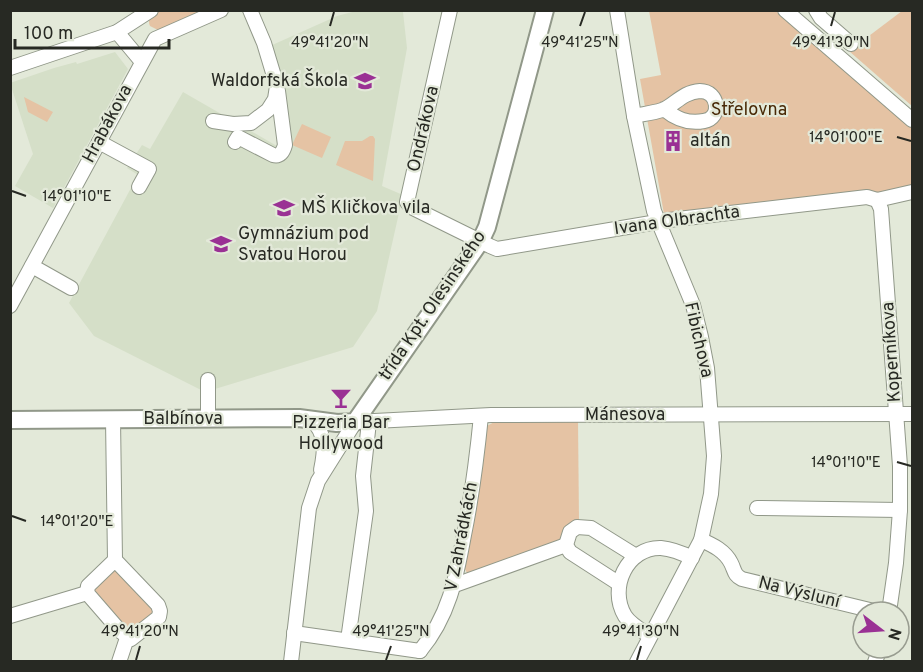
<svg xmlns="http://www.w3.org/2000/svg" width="923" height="672" font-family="Overpass,sans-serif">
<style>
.built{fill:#d5dfc8}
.green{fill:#e5c3a4}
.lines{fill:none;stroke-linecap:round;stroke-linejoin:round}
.minor-casing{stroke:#919889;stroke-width:16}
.major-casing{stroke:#919889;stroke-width:20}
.minor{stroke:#fff;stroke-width:14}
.major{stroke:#fff;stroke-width:16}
.ticks{fill:none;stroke:#272923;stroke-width:2}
.labels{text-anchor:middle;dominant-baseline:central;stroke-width:4.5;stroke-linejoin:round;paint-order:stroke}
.poi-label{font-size:18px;fill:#272923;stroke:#e3e9d9;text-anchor:start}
.park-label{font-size:18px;fill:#482906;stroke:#e3e9d9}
.street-label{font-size:18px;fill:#272923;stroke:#e3e9d9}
.ticks-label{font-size:15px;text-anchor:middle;fill:#272923;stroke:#e3e9d9;stroke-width:4.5;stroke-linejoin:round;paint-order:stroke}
</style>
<rect width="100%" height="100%" fill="#e3e9d9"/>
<!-- built -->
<g class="built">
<polygon points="398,10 403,12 407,48 382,186 403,195 377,311 353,347 205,392 94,336 69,303 138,175 127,168 142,145 150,149 183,92 289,153 290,134 285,88 270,46 337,16 356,11"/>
<polygon points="115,52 128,69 53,208 15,186 33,154 10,83 54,68 76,62 77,64"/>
</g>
<!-- green -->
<g class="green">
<path d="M155 11H198L197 13 158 30 150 26C147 20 151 15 155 11Z"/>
<polygon points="649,11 776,11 912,127 912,190 753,203 664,214 640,79 661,75"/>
<polygon points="902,11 912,11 912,106 849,51"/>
<polygon points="24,97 53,112 47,122 28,112"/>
<polygon points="302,124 331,137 322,158 292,145"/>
<polygon points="370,136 373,136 375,139 373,181 336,165 345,141 362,141"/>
<polygon points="498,420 578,420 579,520 557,542 468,575 464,567 485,427"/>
<polygon points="117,568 156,611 130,634 93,594 94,588"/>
</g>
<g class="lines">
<defs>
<g id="minor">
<polyline points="450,10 407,202 411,207 490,246 497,249 669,220 867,197 877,200"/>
<polyline points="617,10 634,116 654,211 693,305 701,337 707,368 714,456 711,494 701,540 637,662"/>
<polyline points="785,10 912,120"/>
<polyline points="816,10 821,18 851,44"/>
<polyline points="117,32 142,62"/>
<polyline points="10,68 117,32 151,10"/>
<path d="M634 116C643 114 653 113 662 110 674 106 682 92 700 91 719 91 722 118 704 121 688 124 676 119 664 109"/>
<polyline points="213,121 233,124 251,123 268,110 275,99 277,86 264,43 250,10"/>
<polyline points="99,142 149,169 139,187"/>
<path d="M235 142 238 137 273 155C280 157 283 152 285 145L278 91"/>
<polyline points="877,200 881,209 900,466 900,510 896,563 889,612"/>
<polyline points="877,200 912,192"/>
<polyline points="32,266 71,288"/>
<polyline points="10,306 155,39 221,10"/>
<polyline points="208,380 208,418"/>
<polyline points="113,419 115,560"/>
<path d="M311 419C327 434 325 451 321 470"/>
<polyline points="757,508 900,510"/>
<path d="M701 540C713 545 725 551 731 563 735 571 734 575 742 579L878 612"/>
<polygon points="115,560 158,605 160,611 159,617 131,639 120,631 87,593 88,586"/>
<polyline points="618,583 570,552 566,545 570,532 577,527 591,528 636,556"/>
<polyline points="455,585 566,545"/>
<polyline points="10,616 87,593"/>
<polyline points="294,633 420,651"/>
<path d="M650 636C641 630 631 625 625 616 608 588 627 547 661 548 672 549 682 553 692 558"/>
<polyline points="348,640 366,511 363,476 369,422"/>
<path d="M420 651C449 616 456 579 464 535 472 496 477 456 481 416"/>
<polyline points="119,662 127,638"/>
<polyline points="291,662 309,508 318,481 355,422 491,415 912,414"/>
<polyline points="875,662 880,648"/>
</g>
<polyline id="major" points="10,420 299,418 337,423 355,422 480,242 487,227 545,10"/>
</defs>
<!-- minor casing -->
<use href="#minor" class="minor-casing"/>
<!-- major casing -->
<use href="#major" class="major-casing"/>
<!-- minor -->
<use href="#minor" class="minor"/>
<!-- major -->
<use href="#major" class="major"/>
</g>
<!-- ticks -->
<path class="ticks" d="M330 26 334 12M580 26 585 12M831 26 835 12M897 137 911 141M12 191 26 196M897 462 911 466M12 516 26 521M136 660 140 646M386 660 391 646M637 660 641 646"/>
<!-- icons -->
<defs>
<symbol id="school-bare" viewBox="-9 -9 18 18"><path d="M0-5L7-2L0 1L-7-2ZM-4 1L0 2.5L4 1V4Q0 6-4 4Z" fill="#9a3194" stroke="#e3e9d9" stroke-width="2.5" paint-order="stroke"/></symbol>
<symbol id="building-bare" viewBox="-9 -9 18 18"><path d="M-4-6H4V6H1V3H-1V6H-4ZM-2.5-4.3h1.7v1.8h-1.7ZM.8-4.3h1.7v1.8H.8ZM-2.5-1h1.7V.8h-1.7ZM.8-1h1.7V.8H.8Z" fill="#9a3194" stroke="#e3e9d9" stroke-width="2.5" paint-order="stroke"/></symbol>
<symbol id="bar-bare" viewBox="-9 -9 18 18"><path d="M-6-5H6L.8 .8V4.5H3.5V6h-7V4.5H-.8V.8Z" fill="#9a3194" stroke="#e3e9d9" stroke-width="2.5" paint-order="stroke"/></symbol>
</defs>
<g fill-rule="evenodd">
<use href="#school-bare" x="350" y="66" width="30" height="30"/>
<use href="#building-bare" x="658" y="126" width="30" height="30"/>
<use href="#school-bare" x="269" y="193" width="30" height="30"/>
<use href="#school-bare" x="206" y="229" width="30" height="30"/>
<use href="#bar-bare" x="326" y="383" width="30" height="30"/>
</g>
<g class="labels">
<!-- poi labels -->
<g class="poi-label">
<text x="348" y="81" text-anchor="end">Waldorfská Škola</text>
<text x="690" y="141">altán</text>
<text x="301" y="208">MŠ Kličkova vila</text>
<text x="238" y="234">Gymnázium pod<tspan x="238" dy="21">Svatou Horou</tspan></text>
<text x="341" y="423" text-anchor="middle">Pizzeria Bar<tspan x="341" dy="21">Hollywood</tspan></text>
</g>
<!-- park labels -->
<g class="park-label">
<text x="749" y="110">Střelovna</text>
</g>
<!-- street labels -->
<g class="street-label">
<text transform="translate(108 124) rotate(-62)">Hrabákova</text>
<text transform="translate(424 129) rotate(-77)">Ondrákova</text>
<text transform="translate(677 221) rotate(-8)">Ivana Olbrachta</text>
<text transform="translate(433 306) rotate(-56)">třída Kpt. Olesinského</text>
<text transform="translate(698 340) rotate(77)">Fibichova</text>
<text transform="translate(892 352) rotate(-94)">Koperníkova</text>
<text x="625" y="415">Mánesova</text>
<text x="183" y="419">Balbínova</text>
<text transform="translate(462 537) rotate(-79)">V Zahrádkách</text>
<text transform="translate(799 593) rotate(14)">Na Výsluní</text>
</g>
</g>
<g class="ticks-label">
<text x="330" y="47">49°41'20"N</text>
<text x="580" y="47">49°41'25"N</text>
<text x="831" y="47">49°41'30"N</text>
<text x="846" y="142">14°01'00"E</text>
<text x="77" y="201">14°01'10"E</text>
<text x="846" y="467">14°01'10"E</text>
<text x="77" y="526">14°01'20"E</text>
<text x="140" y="636">49°41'20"N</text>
<text x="391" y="636">49°41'25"N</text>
<text x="641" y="636">49°41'30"N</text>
</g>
<!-- border -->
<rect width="923" height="672" fill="none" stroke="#272923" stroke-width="24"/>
<!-- north arrow -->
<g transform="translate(881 630) rotate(107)"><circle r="28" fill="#e3e9d9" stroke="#989c90" stroke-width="1.5"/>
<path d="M0-4.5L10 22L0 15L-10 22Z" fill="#9a3194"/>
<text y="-9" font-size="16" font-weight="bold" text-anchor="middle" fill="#272923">N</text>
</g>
<!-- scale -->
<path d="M15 39v9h154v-9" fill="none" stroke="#272923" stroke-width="3"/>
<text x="24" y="39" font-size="18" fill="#272923" stroke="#e3e9d9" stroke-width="4.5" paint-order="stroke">100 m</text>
</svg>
